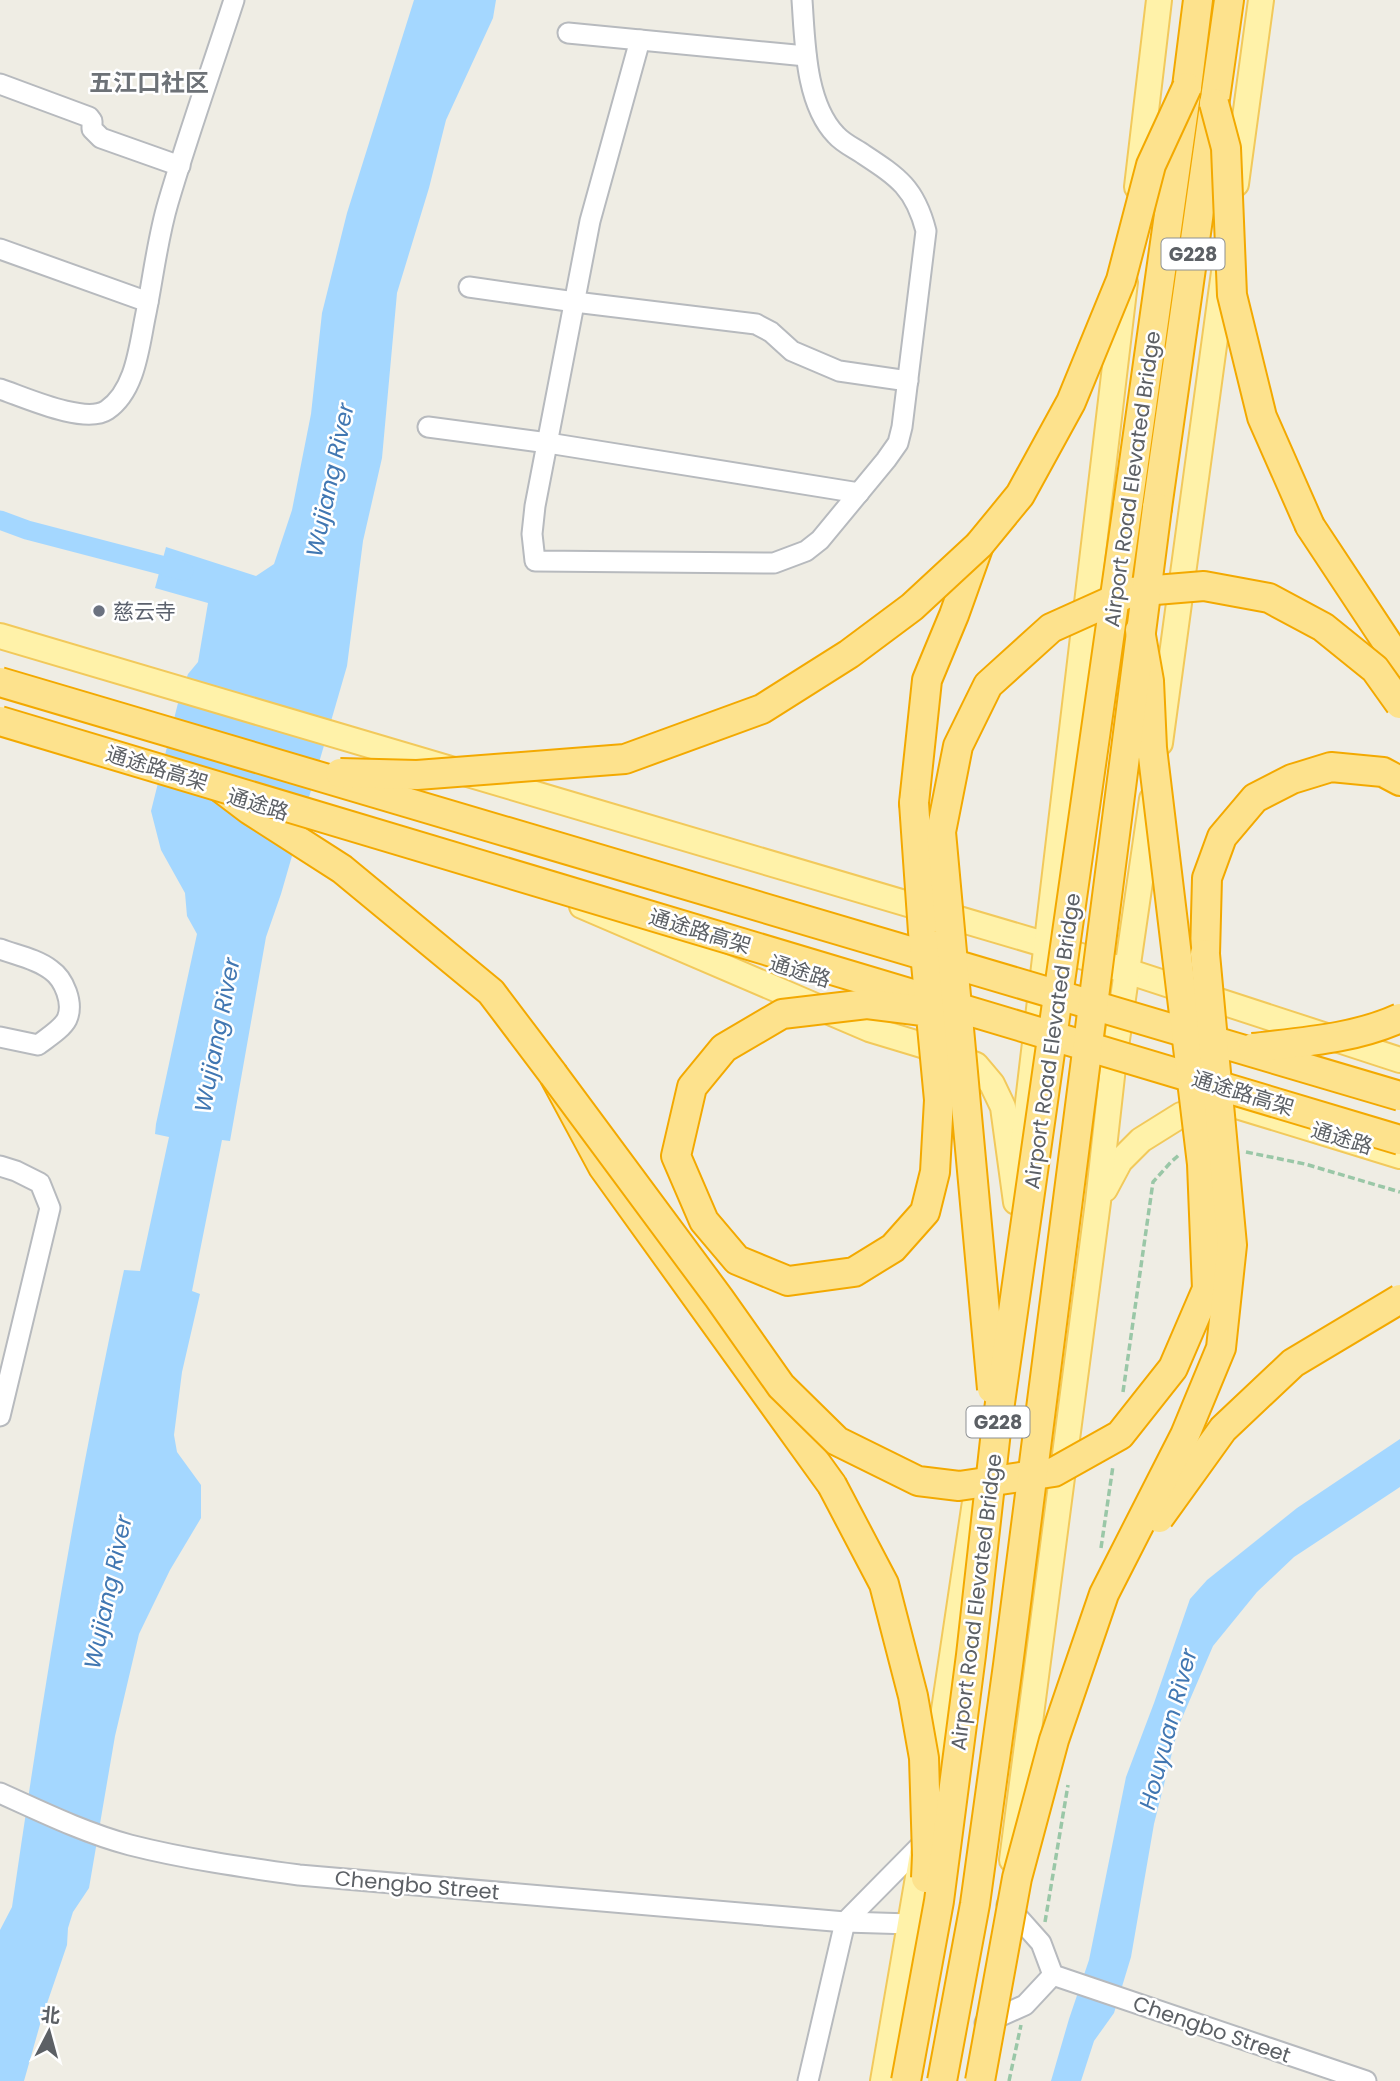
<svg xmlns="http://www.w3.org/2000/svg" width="1400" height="2081" font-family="Poppins,'Noto Sans SC',sans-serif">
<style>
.water{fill:#a4d7ff}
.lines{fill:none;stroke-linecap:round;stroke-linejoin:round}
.canal{stroke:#a4d7ff;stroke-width:19}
.minor-casing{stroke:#b7babe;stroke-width:23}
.major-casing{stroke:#f2c95b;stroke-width:28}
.highway-casing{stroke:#f3a900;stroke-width:32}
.path{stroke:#9ac7a7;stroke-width:3.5;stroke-dasharray:7 3.5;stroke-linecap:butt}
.minor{stroke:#fff;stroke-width:19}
.major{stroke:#fff2a9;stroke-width:24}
.highway{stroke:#fde28d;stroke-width:28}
.highway-bridge-casing{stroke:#f3a900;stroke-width:32;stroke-linecap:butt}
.highway-bridge{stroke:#fde28d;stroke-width:28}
.worship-dot{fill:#6b7280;stroke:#fff;stroke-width:2.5}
.labels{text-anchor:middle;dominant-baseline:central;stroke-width:5;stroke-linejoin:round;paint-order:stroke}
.shield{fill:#fff;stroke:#8d9093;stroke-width:2}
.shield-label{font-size:19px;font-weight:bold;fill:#5c6065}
.street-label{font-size:21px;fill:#5c6065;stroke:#fff}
.worship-label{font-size:21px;fill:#5b616d;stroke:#fff;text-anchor:start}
.water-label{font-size:23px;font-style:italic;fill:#4177b2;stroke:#fff}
.quarter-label{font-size:24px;font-weight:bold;fill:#6d7277;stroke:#fff}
</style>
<rect width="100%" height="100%" fill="#efede4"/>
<!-- water -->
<g class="water">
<path d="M414 0H496L493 18 446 120 429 188 397 293 382 458 363 541 347 666 281 894 266 937 230 1141 222 1140 192 1291 200 1294 182 1372 174 1435 177 1452 201 1485V1518L170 1570 139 1634 115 1736 89 1888 73 1912 68 1928 67 1945 41 2021 24 2081H0V1930L12 1907C43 1693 77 1482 124 1270L140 1271 169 1137 155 1134 156 1124 197 934 187 916 185 893 161 850 151 811 178 703 188 674 198 662 208 603 155 588 166 547 256 576 274 564 292 510 311 414 322 313 347 213Z"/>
<polygon points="1400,1439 1400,1487 1294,1557 1257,1592 1213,1646 1179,1725 1154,1824 1131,1957 1114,2013 1094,2041 1081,2081 1051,2081 1069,2019 1089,1960 1126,1777 1154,1703 1190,1599 1207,1580 1297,1508"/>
</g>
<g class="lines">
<!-- canal -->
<polyline class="canal" points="0,520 27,530 184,571"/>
<defs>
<g id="minor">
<polyline points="568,33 806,56"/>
<path d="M640 40 590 221 535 506 532 534 535 561 774 563 806 551 820 540 886 460 898 443 902 427 926 231C915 188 898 177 863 154 854 148 843 143 836 135 805 103 805 41 802 0"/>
<polyline points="0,84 89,117 92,121 92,129 101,138 180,166"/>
<polyline points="0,249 148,302"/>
<polyline points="469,287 575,302 756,324 771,332 792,351 839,371 908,381"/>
<path d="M0 389C24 397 85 425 107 410 135 391 139 348 145 318 153 280 157 240 168 203 188 135 212 68 234 0"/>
<polyline points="428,427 548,443 859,493"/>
<path d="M0 949C16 955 37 959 51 970 64 979 74 1003 67 1019 62 1029 47 1038 38 1045L0 1037"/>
<polyline points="0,1166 16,1171 40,1183 50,1208 0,1416"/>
<path d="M0 1793C42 1812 85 1833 130 1845 185 1859 242 1867 299 1875L845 1922 911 1924"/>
<polyline points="1007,1905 1041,1943 1053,1975 1366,2081"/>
<polyline points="985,2023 1025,2005 1053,1975"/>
<polyline points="808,2081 845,1922 924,1842"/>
</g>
<g id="major">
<polyline points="1236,184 1261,0"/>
<polyline points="1137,187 1159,0"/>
<polyline points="0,636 1047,945 1400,1060"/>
<polyline points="1160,743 1224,272"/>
<polyline points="582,906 869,1029 922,1045 976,1065 992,1084 1003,1107 1016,1202"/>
<polyline points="1204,1096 1400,1156"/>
<polyline points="1019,1178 1125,282"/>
<polyline points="1105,1189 1120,1161 1141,1140 1181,1115 1213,1107"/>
<polyline points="933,1784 976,1495"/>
<polyline points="1012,1860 1098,1202 1113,1067 1152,799"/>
<polyline points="883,2081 922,1854"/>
</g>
<g id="highway">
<polyline points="1128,505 1187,87 1198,0"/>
<polyline points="1157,508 1229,0"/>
<polyline points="1310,526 1400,662"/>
<polyline points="221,788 250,810 342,869 491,992 553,1074 603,1167 832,1485"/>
<polyline points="914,803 927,680 954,615 979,545"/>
<polyline points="1205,954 1207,878 1222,837 1255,798 1292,779 1331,767 1383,772 1400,781"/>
</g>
</defs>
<!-- minor casing -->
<use href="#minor" class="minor-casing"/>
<!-- major casing -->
<use href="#major" class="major-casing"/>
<!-- highway casing -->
<use href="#highway" class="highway-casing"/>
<!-- path -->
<g class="path">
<polyline points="1246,1152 1305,1164 1400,1192"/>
<polyline points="1123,1392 1153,1182 1171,1162 1180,1154"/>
<polyline points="1101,1548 1113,1466"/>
<polyline points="1045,1922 1068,1785"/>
<polyline points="1009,2081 1021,2025"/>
</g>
<!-- minor -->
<use href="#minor" class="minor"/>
<!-- major -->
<use href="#major" class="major"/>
<!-- highway -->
<use href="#highway" class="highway"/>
<defs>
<g id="highway-bridge">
<polyline points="1214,103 1226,148 1232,295 1262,417 1310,526"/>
<polyline points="0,682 1400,1096"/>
<polyline points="0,721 1400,1140"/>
<polyline points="340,773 417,775 625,759 762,709 849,654 912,607 979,545 1020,495 1071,402 1121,280 1151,165 1187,87"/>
<polyline points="914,803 923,932 939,1100 935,1172 925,1212 893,1248 854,1272 788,1281 737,1260 704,1221 676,1156 692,1087 724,1048 782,1014 867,1004 923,1011"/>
<path d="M1253 1048C1302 1042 1354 1039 1400 1018"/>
<polyline points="553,1074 719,1298 781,1386 837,1441 918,1481 959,1486 1054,1472 1120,1435 1173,1368 1207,1289 1202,1164 1152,748 1149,681 1140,630"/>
<polyline points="992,1389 941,832 958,746 988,685 1051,628 1131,592 1204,586 1269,598 1323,627 1375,669 1400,704"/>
<polyline points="832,1485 884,1584 913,1696 924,1758 927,1855 926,1878"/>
<polyline points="1159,1518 1223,1429 1293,1363 1400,1299"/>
<polyline points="906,2081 939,1901 971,1655 996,1431 1128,505"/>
<polyline points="942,2081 975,1904 1008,1665 1157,508"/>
<polyline points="980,2081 1017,1878 1054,1740 1104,1594 1185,1435 1221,1348 1232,1245 1205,954"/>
</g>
</defs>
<!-- highway-bridge casing -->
<use href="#highway-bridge" class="highway-bridge-casing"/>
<!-- highway-bridge -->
<use href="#highway-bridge" class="highway-bridge"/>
</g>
<!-- markers -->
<circle class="worship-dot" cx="99" cy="611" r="7"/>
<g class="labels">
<!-- shield labels -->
<g class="shield">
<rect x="1161.5" y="238.5" width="63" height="31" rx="5"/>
<rect x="966.5" y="1406.5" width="63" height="31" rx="5"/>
</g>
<g class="shield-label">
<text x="1193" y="254">G228</text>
<text x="998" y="1422">G228</text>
</g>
<!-- street labels -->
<g class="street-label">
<text transform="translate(1132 479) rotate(-82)">Airport Road Elevated Bridge</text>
<text transform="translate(157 768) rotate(17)">通途路高架</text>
<text transform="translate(258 804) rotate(17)">通途路</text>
<text transform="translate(700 931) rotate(17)">通途路高架</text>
<text transform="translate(800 971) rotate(17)">通途路</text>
<text transform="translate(1052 1041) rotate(-82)">Airport Road Elevated Bridge</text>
<text transform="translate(1243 1093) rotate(17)">通途路高架</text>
<text transform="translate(1342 1138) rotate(17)">通途路</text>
<text transform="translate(976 1602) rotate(-83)">Airport Road Elevated Bridge</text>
<text transform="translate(417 1885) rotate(5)">Chengbo Street</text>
<text transform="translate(1212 2029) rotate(19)">Chengbo Street</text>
</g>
<!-- worship labels -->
<g class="worship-label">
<text x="113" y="611">慈云寺</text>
</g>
<!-- water labels -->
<g class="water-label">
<text transform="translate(330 480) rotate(-78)">Wujiang River</text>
<text transform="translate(217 1035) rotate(-79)">Wujiang River</text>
<text transform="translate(108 1592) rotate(-78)">Wujiang River</text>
<text transform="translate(1168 1729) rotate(-75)">Houyuan River</text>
</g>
<!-- quarter labels -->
<g class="quarter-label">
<text x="149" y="82">五江口社区</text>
</g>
</g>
<!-- north arrow -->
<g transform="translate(49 2032) rotate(6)" stroke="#ffffff" stroke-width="5" paint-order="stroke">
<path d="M0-5L12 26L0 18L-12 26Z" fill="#5c6065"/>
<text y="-10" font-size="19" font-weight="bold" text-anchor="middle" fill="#5c6065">北</text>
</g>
</svg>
